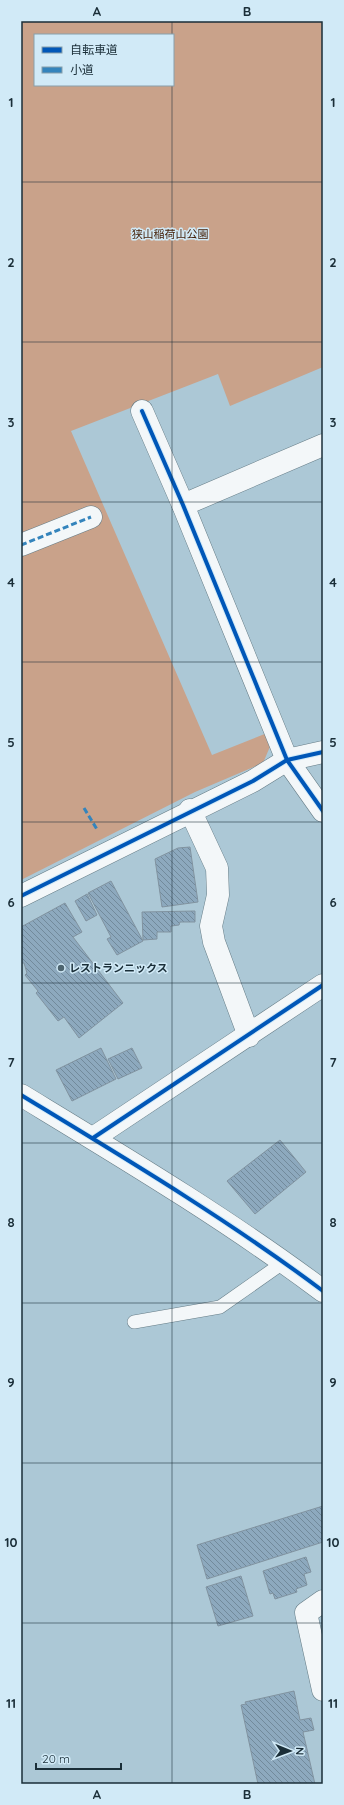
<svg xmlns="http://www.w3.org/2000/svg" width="344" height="1805" font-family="Quicksand,'Noto Sans JP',sans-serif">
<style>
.park{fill:#c9a28a;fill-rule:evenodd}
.building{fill:url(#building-back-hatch);stroke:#8193a0}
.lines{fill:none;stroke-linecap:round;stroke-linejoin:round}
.lane-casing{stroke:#657c86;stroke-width:14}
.street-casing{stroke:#657c86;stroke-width:23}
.secondary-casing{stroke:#657c86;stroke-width:23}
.lane{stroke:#f3f7f9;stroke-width:13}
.street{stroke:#f3f7f9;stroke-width:22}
.secondary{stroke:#f3f7f9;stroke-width:22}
.quiet{stroke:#3484bc;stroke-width:3;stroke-dasharray:6 3;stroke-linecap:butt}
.cycleway-casing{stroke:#d1eaf7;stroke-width:6}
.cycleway{stroke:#0057b8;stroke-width:4}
.grid{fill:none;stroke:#1a2e38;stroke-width:1;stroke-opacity:0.55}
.poi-dot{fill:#4d646f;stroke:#d1eaf7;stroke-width:1.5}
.labels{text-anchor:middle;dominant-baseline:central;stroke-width:3;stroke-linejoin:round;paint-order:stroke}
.park-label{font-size:11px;fill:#452109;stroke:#d1eaf7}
.poi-label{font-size:11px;font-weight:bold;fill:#1a2e38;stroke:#d1eaf7;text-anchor:start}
.neatline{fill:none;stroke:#1a2e38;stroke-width:1.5}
.grid-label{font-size:13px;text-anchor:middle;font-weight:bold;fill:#1a2e38}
</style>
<defs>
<pattern id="building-back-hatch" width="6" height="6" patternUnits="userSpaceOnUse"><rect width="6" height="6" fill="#8da9be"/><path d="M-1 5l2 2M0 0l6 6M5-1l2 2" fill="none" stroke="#728a9b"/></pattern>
</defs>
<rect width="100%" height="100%" fill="#acc8d6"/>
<!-- park -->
<path class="park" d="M21 21H323V367L230 406 218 374 71 431 212 755 267 733 272 742 263 763 195 792 21 880ZM35 35H173V85H35Z"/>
<!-- building -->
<g class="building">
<polygon points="190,847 198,902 162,907 155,859 178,848"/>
<polygon points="111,881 143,941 117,955 107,939 111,937 88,893"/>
<polygon points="87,894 97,915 86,921 75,901"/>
<polygon points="65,903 82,932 73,937 123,1003 79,1038 64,1017 58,1021 36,993 38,991 25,975 27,973 24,963 21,963 21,927"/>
<polygon points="195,911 195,922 180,922 179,925 171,926 171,932 157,932 157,939 143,940 142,912"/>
<polygon points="101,1048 116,1079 72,1101 56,1070"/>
<polygon points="132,1048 142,1068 118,1079 108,1059"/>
<polygon points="280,1140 306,1172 255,1214 227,1181"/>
<polygon points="323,1506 323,1542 207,1579 197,1545"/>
<polygon points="306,1557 311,1572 304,1574 307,1585 296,1589 297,1592 275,1599 273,1593 270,1594 263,1571"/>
<polygon points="241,1576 253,1616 218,1626 206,1587"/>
<polygon points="294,1691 300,1720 311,1718 314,1730 303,1732 315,1784 258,1784 241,1705 246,1704 245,1702"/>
</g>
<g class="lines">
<defs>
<polyline id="lane" points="134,1322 220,1307 284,1262"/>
<g id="street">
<polyline points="142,411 183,505 287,760 323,811"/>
<polyline points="183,505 323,445"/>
<polyline points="21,545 91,517"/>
<polyline points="190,810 217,868 218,895 211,926 214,942 249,1036"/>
<polyline points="21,896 253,781 287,760 323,752"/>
<polyline points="93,1138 323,985"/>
<polyline points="323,1601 306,1613 323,1690"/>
</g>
<path id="secondary" d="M21 1095C123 1157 227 1219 323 1291"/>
</defs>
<!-- lane casing -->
<use href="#lane" class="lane-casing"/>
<!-- street casing -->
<use href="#street" class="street-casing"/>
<!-- secondary casing -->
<use href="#secondary" class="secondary-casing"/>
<!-- lane -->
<use href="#lane" class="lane"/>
<!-- street -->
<use href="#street" class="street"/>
<!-- secondary -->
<use href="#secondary" class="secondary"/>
<!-- quiet -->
<g class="quiet">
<polyline points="21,545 91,517"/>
<polyline points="84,808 98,831"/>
</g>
<defs>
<g id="cycleway">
<polyline points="142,411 183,505 287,760 323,811"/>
<polyline points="21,896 253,781 287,760 323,752"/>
<path d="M21 1095C123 1157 227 1219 323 1291"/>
<polyline points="93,1138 323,985"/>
</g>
</defs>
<!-- cycleway casing -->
<use href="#cycleway" class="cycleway-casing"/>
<!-- cycleway -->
<use href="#cycleway" class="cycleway"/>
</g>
<!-- grid -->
<path class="grid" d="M172 21V35M172 85V1784M21 182H323M21 342H323M21 502H323M21 662H323M21 822H323M21 983H323M21 1143H323M21 1303H323M21 1463H323M21 1623H323"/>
<!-- markers -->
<circle class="poi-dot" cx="61" cy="968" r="4"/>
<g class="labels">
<!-- park labels -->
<g class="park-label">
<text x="170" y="234">狭山稲荷山公園</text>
</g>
<!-- poi labels -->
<g class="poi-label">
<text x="69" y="968">レストランニックス</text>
</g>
</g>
<!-- border -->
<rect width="344" height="1805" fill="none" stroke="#d1eaf7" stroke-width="44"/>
<!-- legend -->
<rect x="34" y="34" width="140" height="52" fill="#d1eaf7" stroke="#889fab"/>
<rect x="42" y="47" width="20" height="6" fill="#0057b8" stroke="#889fab"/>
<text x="70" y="54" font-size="12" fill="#1a2e38">自転車道</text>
<rect x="42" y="67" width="20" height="6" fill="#3484bc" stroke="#889fab"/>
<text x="70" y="74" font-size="12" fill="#1a2e38">小道</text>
<!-- north arrow -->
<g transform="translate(290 1751) rotate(91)" stroke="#d1eaf7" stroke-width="3" paint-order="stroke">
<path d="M0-3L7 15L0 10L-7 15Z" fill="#1a2e38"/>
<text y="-6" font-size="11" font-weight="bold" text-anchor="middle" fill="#1a2e38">N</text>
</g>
<!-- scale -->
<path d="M36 1763v6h85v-6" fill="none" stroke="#1a2e38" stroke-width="2"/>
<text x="42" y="1763" font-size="12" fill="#1a2e38" stroke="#d1eaf7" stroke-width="3" paint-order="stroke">20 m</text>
<rect x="22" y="22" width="300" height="1761" class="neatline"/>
<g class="grid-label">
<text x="97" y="16">A</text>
<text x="247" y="16">B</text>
<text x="11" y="107">1</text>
<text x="333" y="107">1</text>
<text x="11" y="267">2</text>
<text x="333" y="267">2</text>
<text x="11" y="427">3</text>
<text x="333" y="427">3</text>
<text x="11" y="587">4</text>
<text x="333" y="587">4</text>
<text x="11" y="747">5</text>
<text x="333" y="747">5</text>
<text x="11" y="907">6</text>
<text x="333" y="907">6</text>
<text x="11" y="1067">7</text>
<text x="333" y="1067">7</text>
<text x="11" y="1227">8</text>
<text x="333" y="1227">8</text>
<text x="11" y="1387">9</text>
<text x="333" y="1387">9</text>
<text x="11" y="1547">10</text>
<text x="333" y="1547">10</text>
<text x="11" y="1708">11</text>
<text x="333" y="1708">11</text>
<text x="97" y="1799">A</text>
<text x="247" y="1799">B</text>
</g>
</svg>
